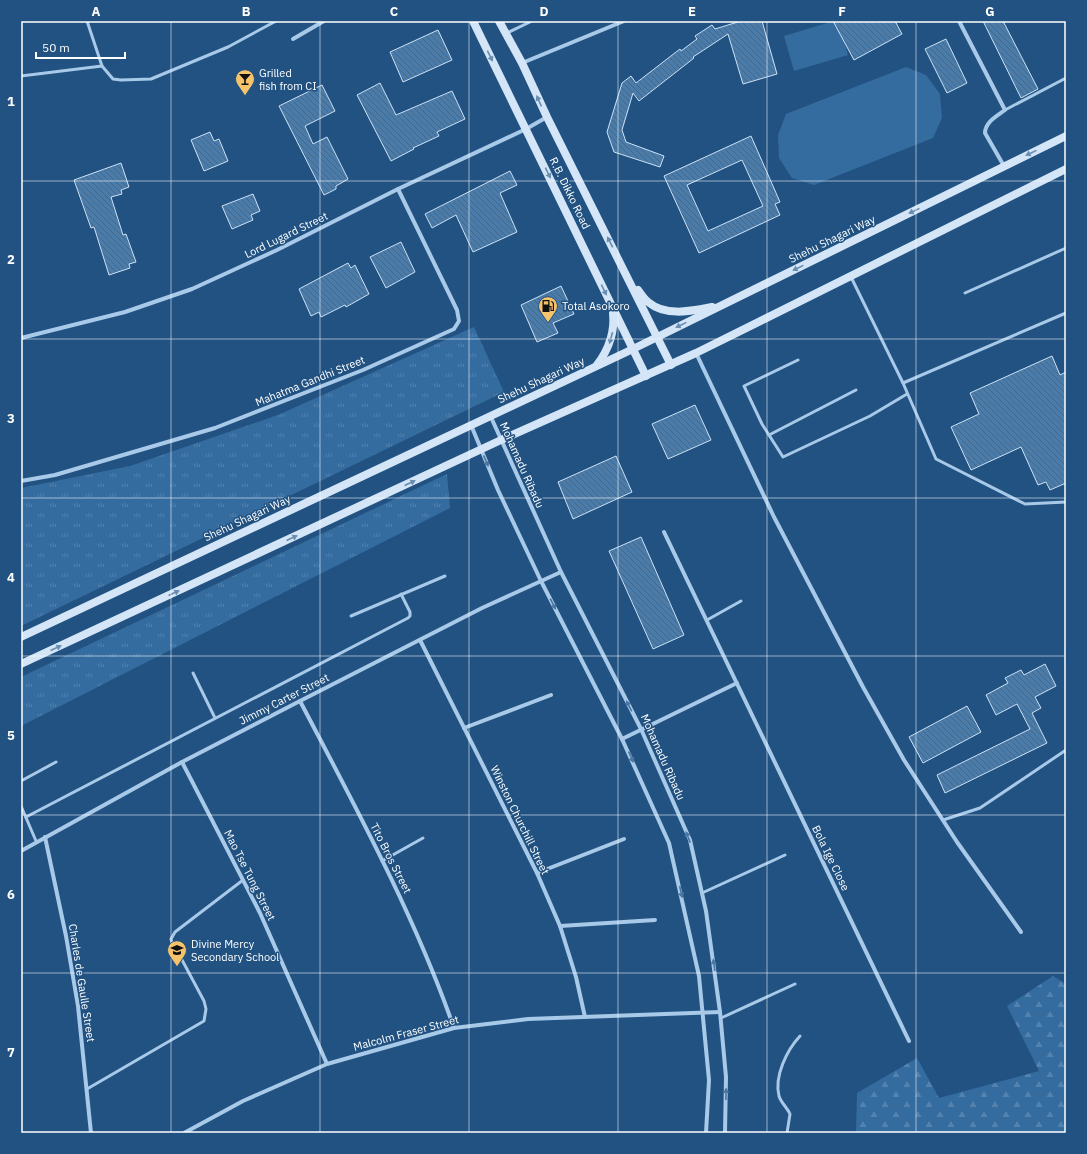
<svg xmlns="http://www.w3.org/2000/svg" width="1087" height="1154" font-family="'IBM Plex Sans',sans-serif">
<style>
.grass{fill:url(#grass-tufts)}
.forest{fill:url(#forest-firs)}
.pitch{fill:#356ca0}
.building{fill:url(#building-back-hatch);stroke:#cce2f6;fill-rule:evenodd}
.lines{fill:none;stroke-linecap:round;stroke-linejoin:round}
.lane{stroke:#a8c9e8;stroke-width:3}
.street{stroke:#a8c9e8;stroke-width:4}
.secondary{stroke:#d3e5f6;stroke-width:8}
.oneway{fill:#688db0}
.oneway2{fill:#4a76a1}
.grid{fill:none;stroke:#fff;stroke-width:1;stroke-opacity:0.55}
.labels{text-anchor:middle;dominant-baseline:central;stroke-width:3;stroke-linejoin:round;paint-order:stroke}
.poi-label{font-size:11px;fill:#fff;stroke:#215282;text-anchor:start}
.street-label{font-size:11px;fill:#fff;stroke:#215282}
.neatline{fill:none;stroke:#fff;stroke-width:1.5}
.grid-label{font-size:13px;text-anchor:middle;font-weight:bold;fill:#fff}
</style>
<defs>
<pattern id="grass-tufts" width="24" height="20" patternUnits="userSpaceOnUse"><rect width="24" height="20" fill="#356ca0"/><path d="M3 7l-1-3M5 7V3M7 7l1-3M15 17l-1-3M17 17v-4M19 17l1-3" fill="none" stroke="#5382ae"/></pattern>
<pattern id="forest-firs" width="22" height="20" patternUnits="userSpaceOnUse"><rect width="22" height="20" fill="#356ca0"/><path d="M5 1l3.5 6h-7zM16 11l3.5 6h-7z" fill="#5382ae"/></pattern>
<pattern id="building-back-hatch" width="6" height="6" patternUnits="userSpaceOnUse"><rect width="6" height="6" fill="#4a7cab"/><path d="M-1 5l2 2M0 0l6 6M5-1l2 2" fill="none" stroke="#4b6680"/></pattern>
</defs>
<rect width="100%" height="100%" fill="#215282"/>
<!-- grass -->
<g class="grass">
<polygon points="474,327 504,392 21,626 21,488 130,466 278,415"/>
<polygon points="447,474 450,508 21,726 21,677"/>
</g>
<!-- forest -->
<polygon class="forest" points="1053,976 1066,984 1066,1133 856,1133 857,1093 917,1058 939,1098 1039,1071 1007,1006"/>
<!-- pitch -->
<g class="pitch">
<polygon points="834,21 843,38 848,55 794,71 784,36"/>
<polygon points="906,67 926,75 940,94 942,118 933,138 814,185 792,178 779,158 778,135 786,114"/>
</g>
<!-- building -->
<g class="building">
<polygon points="741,21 762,21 777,74 743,84 728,34 693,57 694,58 639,101 633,93 622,130 626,142 664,156 660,167 614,152 607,132 622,83 631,76 636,83 680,49 681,51 697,39 695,36 712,25 715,29"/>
<polygon points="833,21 895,21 902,34 854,60"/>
<polygon points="983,21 1003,21 1038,89 1021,98"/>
<polygon points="438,30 452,60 403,82 390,52"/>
<polygon points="946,39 967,83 947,93 925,49"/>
<polygon points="380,83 396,115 452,91 465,119 437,132 439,136 413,148 414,149 391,161 357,95"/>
<polygon points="322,85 335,111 305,126 313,144 327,137 348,179 336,186 336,189 324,195 279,106"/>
<polygon points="210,132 214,141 219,139 228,161 204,171 191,140"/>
<path d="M751 136 780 202 775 204 780 215 699 253 664 176ZM742 160 763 206 708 231 687 185Z"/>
<polygon points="121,163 129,187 121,190 122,194 111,197 123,235 126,234 136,262 129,264 130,268 109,275 94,227 91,228 74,180"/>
<polygon points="510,171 517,185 500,193 517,232 473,252 456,215 432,228 425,214"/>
<polygon points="253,194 260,211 251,215 253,220 232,229 222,206"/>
<polygon points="401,242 415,272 386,288 370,257"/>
<polygon points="348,263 351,268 355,265 369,294 346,307 345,305 321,317 319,312 311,316 299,289"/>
<polygon points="561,286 574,314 553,323 558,333 537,342 521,305"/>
<polygon points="1052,356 1060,375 1066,372 1066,483 1050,490 1046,482 1038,485 1021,447 971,470 951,427 979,414 970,393"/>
<polygon points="695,405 711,440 668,459 652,424"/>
<polygon points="616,456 632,492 573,519 558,482"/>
<polygon points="641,537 684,635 653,649 609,551"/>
<polygon points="1045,664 1056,686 1035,697 1041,708 1032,713 1047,743 945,793 937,775 1030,729 1017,704 996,715 986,695 1008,683 1005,678 1021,670 1024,675"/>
<polygon points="967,706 981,732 923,763 909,737"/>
</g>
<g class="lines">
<!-- lane -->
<g class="lane">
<polyline points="87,21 102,66 113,79 121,80 151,79 228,47 276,21"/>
<polyline points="507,33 532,21"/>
<polyline points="21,76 102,66"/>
<polyline points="1005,110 1066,78"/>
<polyline points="851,277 903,383 1066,313"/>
<polyline points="965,293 1066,248"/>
<polyline points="798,360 744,386 762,424 783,457 870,416 907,394"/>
<polyline points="903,383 936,459 1025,504 1066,502"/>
<polyline points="769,435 856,390"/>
<polyline points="351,616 445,576"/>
<polyline points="707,620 741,601"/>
<polyline points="193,673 215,718"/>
<polyline points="21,781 56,762"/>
<polyline points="21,806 36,841"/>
<polyline points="26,817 408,618 410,616 410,612 401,594"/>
<polyline points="943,820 980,808 1066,750"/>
<polyline points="382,861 423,838"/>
<polyline points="702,893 785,855"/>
<polyline points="721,1018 795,984"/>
<polyline points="87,1089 204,1021 206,1009 204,1001 181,958 173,946 171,939 175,932 243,880"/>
<path d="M787 1133 790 1114C787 1107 781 1103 779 1096 774 1076 787 1050 800 1036"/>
</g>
<!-- street -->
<g class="street">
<path d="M959 21 1005 110C997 116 985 122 985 133L1004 166"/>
<polyline points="293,39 324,21"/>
<polyline points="522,63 624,21"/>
<polyline points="21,338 125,312 192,289 277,250 398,189 526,129 547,117"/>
<polyline points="696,353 774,517 863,687 904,760 957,842 1021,932"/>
<polyline points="490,415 561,572 641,729 690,840 706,911 720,1012 726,1077 725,1133"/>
<polyline points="471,425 498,490 541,581 622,739 669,843 699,976 709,1080 706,1133"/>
<polyline points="21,481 55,475 215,428 363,370 454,329 459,321 457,310 398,189"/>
<polyline points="664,532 909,1041"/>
<polyline points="420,640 537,873 560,926 576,977 585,1017"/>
<path d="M300 701C356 808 414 914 454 1028"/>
<polyline points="464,728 551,695"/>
<polyline points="622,739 737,683"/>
<polyline points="182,762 260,913 327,1064"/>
<polyline points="45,837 66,936 78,1006 91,1133"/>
<polyline points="21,851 182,762 300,701 482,608 561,572"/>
<polyline points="537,873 624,839"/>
<polyline points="560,926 655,920"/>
<polyline points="184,1133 243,1101 327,1064 454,1028 528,1019 720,1012"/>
</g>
<!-- secondary -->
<g class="secondary">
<polyline points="473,21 646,376"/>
<polyline points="499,21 522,63 547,117 671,365"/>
<path d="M638 290C641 294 644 299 648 302 666 317 691 311 712 307"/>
<path d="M597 365C609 349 615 332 613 313"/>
<polyline points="21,637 633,349 1066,136"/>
<polyline points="21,664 501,440 696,353 1066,169"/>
</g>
</g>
<!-- one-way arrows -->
<defs><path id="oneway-solid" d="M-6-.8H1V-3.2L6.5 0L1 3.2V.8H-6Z"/></defs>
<g class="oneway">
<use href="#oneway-solid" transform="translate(490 56) rotate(64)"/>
<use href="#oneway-solid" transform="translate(539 101) rotate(-114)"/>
<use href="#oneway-solid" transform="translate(1031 153) rotate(154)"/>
<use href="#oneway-solid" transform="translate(548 173) rotate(64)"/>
<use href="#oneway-solid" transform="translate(914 211) rotate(154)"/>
<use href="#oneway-solid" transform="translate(610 242) rotate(-117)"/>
<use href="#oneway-solid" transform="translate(798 268) rotate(154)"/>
<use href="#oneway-solid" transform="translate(604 290) rotate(64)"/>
<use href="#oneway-solid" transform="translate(681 325) rotate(154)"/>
<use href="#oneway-solid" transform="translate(611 338) rotate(105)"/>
<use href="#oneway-solid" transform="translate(410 483) rotate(-25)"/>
<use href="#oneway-solid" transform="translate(292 538) rotate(-25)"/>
<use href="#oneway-solid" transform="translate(174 593) rotate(-25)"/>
<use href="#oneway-solid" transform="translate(56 648) rotate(-25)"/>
</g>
<g class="oneway2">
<use href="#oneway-solid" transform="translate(486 461) rotate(67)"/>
<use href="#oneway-solid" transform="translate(553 604) rotate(63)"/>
<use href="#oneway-solid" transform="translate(629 706) rotate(-117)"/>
<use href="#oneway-solid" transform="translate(631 757) rotate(66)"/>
<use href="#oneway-solid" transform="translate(688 837) rotate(-111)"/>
<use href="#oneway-solid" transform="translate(681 892) rotate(77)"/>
<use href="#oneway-solid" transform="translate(714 965) rotate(-98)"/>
<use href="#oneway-solid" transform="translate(726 1094) rotate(-89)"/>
</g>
<!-- grid -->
<path class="grid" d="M171 21V1133M320 21V1133M469 21V1133M618 21V1133M767 21V1133M916 21V1133M21 181H1066M21 339H1066M21 498H1066M21 656H1066M21 815H1066M21 973H1066"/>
<!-- icons -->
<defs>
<symbol id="bar-pin" viewBox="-11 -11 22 30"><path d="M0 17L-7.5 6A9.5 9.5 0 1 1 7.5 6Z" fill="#f4c36a" stroke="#215282"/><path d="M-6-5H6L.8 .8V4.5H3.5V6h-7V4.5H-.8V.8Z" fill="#111"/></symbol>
<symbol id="fuel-pin" viewBox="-11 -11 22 30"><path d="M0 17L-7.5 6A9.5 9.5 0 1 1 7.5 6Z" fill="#f4c36a" stroke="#215282"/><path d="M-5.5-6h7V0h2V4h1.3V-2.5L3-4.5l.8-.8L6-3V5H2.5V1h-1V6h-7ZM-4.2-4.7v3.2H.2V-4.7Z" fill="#111"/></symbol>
<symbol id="school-pin" viewBox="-11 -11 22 30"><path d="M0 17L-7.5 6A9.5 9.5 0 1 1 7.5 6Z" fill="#f4c36a" stroke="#215282"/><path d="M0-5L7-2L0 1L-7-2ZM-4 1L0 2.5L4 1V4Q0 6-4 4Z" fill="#111"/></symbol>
</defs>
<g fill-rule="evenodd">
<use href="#bar-pin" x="234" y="68" width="22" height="30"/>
<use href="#fuel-pin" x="537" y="295" width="22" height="30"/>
<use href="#school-pin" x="166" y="939" width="22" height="30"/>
</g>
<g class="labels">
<!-- poi labels -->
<g class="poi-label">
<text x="259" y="73">Grilled<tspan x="259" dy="13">fish from CI</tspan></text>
<text x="562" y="306">Total Asokoro</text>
<text x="191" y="944">Divine Mercy<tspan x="191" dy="13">Secondary School</tspan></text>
</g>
<!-- street labels -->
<g class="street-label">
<text transform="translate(570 193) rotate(64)">R.B. Dikko Road</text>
<text transform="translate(286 235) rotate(-26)">Lord Lugard Street</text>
<text transform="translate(832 239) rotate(-26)">Shehu Shagari Way</text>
<text transform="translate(541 380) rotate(-25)">Shehu Shagari Way</text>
<text transform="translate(310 381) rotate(-22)">Mahatma Gandhi Street</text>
<text transform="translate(522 465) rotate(66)">Mohamadu Ribadu</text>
<text transform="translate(247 518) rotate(-25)">Shehu Shagari Way</text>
<text transform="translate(284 699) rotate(-27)">Jimmy Carter Street</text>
<text transform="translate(663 757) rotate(66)">Mohamadu Ribadu</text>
<text transform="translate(520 820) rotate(64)">Winston Churchill Street</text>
<text transform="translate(391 858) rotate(63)">Tito Bros Street</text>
<text transform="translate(831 858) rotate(64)">Bola Ige Close</text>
<text transform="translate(250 875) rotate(63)">Mao Tse Tung Street</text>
<text transform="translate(82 983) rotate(81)">Charles de Gaulle Street</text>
<text transform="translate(406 1033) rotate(-15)">Malcolm Fraser Street</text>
</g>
</g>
<!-- border -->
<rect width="1087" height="1154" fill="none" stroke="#215282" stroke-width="44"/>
<!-- scale -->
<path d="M36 52v6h89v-6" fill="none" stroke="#ffffff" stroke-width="2"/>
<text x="42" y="52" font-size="12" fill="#ffffff" stroke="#215282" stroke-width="3" paint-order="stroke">50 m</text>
<rect x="22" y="22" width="1043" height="1110" class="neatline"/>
<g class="grid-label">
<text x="96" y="16">A</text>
<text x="246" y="16">B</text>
<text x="394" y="16">C</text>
<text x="544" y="16">D</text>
<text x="692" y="16">E</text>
<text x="842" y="16">F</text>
<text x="990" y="16">G</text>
<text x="11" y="106">1</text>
<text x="11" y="264">2</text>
<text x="11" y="423">3</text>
<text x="11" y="582">4</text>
<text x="11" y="740">5</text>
<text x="11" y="899">6</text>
<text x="11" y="1057">7</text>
</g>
</svg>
